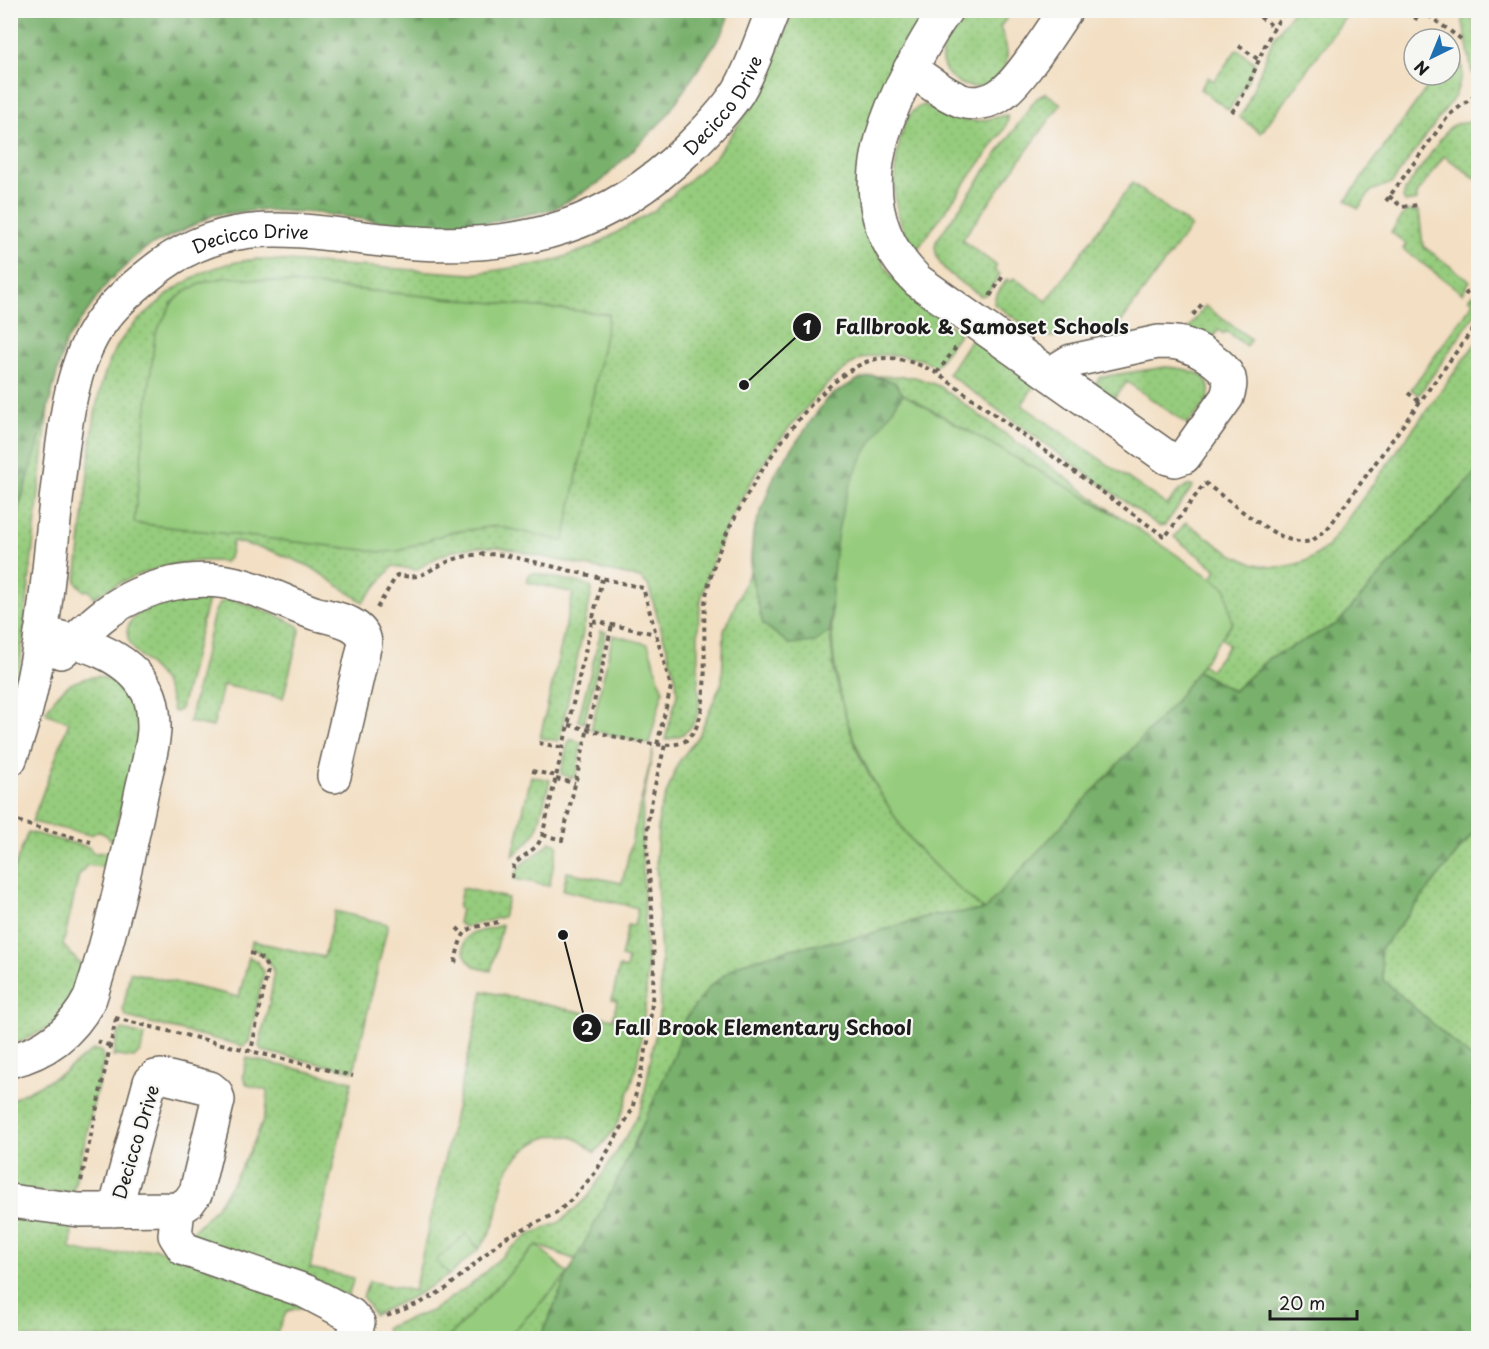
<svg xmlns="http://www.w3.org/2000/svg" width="1489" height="1349" font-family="'Playpen Sans',sans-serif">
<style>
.grass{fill:url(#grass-dots);stroke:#59744c;stroke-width:1.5}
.forest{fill:url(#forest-firs);stroke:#4a6644;stroke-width:1.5}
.green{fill:#96cc7d;stroke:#59744c;stroke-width:1.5}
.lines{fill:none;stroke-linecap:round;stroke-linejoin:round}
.stream{stroke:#5bc1d8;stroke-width:9}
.minor-casing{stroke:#676056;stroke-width:36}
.path{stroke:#676056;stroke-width:4;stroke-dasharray:4.5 4.5;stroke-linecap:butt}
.minor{stroke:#fff;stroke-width:33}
.labels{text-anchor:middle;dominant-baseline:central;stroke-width:4.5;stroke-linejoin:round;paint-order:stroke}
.street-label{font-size:18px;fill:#1c1c1c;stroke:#f6f6f2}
.leader{fill:none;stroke:#1c1c1c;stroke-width:2}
.callout-dot{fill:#1c1c1c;stroke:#f6f6f2;stroke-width:2}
.mark-label{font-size:18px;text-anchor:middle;font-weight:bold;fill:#fff}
.callout-label{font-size:20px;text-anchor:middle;font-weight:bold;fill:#1c1c1c;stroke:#f6f6f2;stroke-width:4.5;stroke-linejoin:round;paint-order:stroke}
</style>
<defs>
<pattern id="grass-dots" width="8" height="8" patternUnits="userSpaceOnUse" patternTransform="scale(1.5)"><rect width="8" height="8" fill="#96cc7d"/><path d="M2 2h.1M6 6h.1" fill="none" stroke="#81af6b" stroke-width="1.8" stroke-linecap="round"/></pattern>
<pattern id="forest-firs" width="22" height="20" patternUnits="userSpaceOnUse" patternTransform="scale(1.5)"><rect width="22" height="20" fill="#78b06c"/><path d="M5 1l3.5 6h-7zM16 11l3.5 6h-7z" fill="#628e58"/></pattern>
</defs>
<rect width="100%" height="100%" fill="#f6f6f2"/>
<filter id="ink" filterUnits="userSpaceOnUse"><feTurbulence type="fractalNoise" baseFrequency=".0167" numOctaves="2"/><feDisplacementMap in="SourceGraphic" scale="12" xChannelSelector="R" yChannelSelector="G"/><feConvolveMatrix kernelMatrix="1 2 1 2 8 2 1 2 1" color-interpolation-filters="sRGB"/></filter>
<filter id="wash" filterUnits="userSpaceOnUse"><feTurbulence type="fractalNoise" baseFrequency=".008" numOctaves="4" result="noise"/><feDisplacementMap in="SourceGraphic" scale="24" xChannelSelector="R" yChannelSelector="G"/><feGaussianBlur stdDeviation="1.35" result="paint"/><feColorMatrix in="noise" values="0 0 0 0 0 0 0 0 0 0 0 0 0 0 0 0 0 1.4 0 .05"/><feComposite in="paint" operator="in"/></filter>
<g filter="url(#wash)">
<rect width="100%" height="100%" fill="#f3dfc3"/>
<!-- grass -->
<g class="grass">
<path d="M793 11H929L877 108 878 253 890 274 909 293 960 333 936 366C916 355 878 350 857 361 837 372 822 389 807 407 760 460 722 522 703 591 696 619 698 653 698 682 698 691 701 704 698 713 692 731 682 737 665 740L677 695 676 679 648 585 640 578 499 547C464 545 446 550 416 570L393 566 363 602 309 566 272 551 233 541 229 558 225 562C178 557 134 573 94 597L89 590 84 591 76 582C80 546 84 509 88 473 93 430 95 383 118 345 128 328 144 315 159 302 188 276 219 262 258 259L472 274 550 262 592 247 655 210 715 157 752 106 782 40Z"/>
<path d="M966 11H1012L1000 27C1003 36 1007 44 1007 54 1008 63 1005 68 999 75 977 101 933 80 943 46 947 33 959 21 966 11Z"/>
<polygon points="1293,11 1350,11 1261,133 1239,117 1245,109 1273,39"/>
<polygon points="1461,11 1471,11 1478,48 1478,75 1475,76 1472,73"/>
<polygon points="1450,39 1458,47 1462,67 1462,76 1455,96 1392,183 1371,191 1358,209 1346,200 1436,75 1450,75 1450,56 1452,54 1450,52"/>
<polygon points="1237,49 1255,63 1247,82 1229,110 1200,89 1208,77 1214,81"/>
<path d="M1046 93 1061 104 962 240 997 266 994 270 1000 274 987 294 981 296C962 282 930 268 936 241L1033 103 1037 98Z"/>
<path d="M924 105 966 120 979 121 1007 115 1008 120 1004 130 916 251C905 237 899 222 896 204 892 181 897 130 912 112 915 108 919 107 924 105Z"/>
<polygon points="1478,121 1478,180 1444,156 1417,194 1417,200 1405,202 1403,198 1405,190 1448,129 1455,124"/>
<polygon points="1132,183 1191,226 1119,325 1113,330 1054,337 1044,336 1036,333 994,304 995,297 1007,279 1011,282 1014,278 1047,301"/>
<polygon points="1406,211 1419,211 1423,246 1470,281 1462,293 1403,249 1406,244 1391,232"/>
<polygon points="1473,294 1478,298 1478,310 1419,395 1411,389 1474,302 1469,298"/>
<polygon points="1205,306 1251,339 1246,346 1226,331 1224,334 1218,330 1212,339 1217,343 1188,329"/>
<path d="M971 339 1030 381 1033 385 1032 389 1022 405 1167 505C1174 497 1181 484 1193 486L1165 525 1159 526 948 374Z"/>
<path d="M1478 340V471L1401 552 1337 624 1269 658 1233 691 1197 671 1202 664 1210 670 1229 645 1221 638 1232 623 1226 589 1211 579 1217 570 1174 537 1186 522C1222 548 1260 582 1308 560 1315 557 1321 551 1327 547Z"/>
<path d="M1165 367C1182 368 1216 371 1208 398 1205 407 1193 417 1187 424L1127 382 1115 397C1107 398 1098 391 1095 384L1100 377Z"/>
<polygon points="873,376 915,377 939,386 1120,517 903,394 894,382"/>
<polygon points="48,408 17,694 12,700 11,533"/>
<polygon points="750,571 763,624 815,642 830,631 834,671 847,721 858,753 872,780 916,847 950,881 984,910 929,916 860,937 791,949 686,1018 675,1054 618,1179 576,1260 537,1245 448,1338 391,1338 385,1328 431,1311 474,1282 509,1250 529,1235 560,1222 588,1197 628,1134 642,1106 660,1009 661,963 656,859 659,813 678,763 699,735 722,682 724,631"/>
<polygon points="533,573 585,584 591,587 592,591 559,741 540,738 573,593 527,582 529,574"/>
<path d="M190 598 208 599 181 709 176 712 173 711C170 694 165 680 151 667 144 659 135 653 130 643 114 611 170 600 190 598Z"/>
<path d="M227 599C252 604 275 614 299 626L300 631 283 698 223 685 213 727 189 722 214 613 219 604Z"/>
<polygon points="601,631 606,632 584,723 578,721"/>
<path d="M98 676C125 683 135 694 142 721L113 842 106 835 98 831 91 835 32 822 69 722 47 714 46 711C61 688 69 680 98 676Z"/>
<polygon points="571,739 580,742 581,745 577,773 572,778 561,774 561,772 568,743"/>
<path d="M653 750 643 801 642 852 647 962 646 999 642 1033 636 1068 624 1109 614 1130 595 1153C588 1147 581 1140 572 1137 544 1129 516 1152 505 1176 499 1190 500 1207 495 1221 492 1231 485 1240 479 1249L466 1235 437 1260 449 1275 418 1294 374 1315 363 1297 369 1281 414 1291 483 991 613 1019 617 1001 612 1000 619 967 626 969 628 959 621 957 628 925 634 926 638 908 563 890 567 872 622 883Z"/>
<polygon points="531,776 550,780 537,830 530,840 513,856"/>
<polygon points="1478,827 1478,961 1474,968 1478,973 1478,1064 1383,980 1380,950"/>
<polygon points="28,832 88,847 94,853 106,852 110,854 107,862 101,867 87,865 79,875 63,945 83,967 78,988 54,1025 10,1047 10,879"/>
<path d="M550 842 556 843 558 845 549 886 514 879C518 859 539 857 550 842Z"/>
<polygon points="462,888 508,898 503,917 465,927 458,923 461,909 458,908"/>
<path d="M335 911 388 924 354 1071 262 1051 259 1046C262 1031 276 984 273 971 270 960 261 953 251 948L252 941 324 957Z"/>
<path d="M502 925 491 971C487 970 480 969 476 967 464 960 458 943 470 934Z"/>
<polygon points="249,957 258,962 264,972 249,1042 243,1046 127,1017 123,1010 130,972 239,997"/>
<polygon points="122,1030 144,1035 141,1051 134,1058 117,1056 113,1057 118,1034"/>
<polygon points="93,1050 101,1051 104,1060 73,1191 53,1193 11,1189 11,1100 61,1074"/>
<path d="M247 1058 352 1081 310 1268 354 1278 348 1296 200 1247 192 1232C202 1222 213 1212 221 1200 234 1182 276 1110 266 1090 240 1084 241 1083 247 1058Z"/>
<polygon points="10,1218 68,1224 72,1230 71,1249 90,1253 114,1254 154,1248 313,1305 287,1311 274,1338 11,1338"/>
<polygon points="568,1274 540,1338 507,1338"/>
</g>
<!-- forest -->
<g class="forest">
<polygon points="11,10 730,10 730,11 723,32 666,117 602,181 554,209 477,225 412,226 317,213 259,210 214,215 146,248 109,281 65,343 38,446 11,533"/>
<polygon points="873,376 894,382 903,394 872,443 839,525 833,576 830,631 815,642 789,644 763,624 750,571 753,532 776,471 827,398 857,380"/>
<polygon points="1478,471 1478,827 1380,950 1383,980 1478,1064 1478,1338 1202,1338 1197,1337 1194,1338 540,1338 568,1274 618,1179 675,1054 686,1018 710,986 739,964 791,949 860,937 929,916 984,910 1172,705 1197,671 1233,691 1269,658 1337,624 1401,552"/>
</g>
<!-- green -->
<g class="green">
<polygon points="228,277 609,314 564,541 496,526 447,533 399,551 381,552 134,523 155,335 172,303 187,290 205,282"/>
<path d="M903 394 1120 517 1226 588 1232 623 1172 705 984 910C961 891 938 871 918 848 906 835 896 819 887 804 844 735 828 673 832 592 834 555 838 515 852 480 864 450 885 422 903 394Z"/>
<polygon points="613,635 648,644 663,691 649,744 591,730"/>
<polygon points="466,1234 479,1249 449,1275 436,1260"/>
<polygon points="537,1245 568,1274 507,1338 448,1338"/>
</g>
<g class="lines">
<!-- stream -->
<polyline class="stream" points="10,91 14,123 10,132"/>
</g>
</g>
<g filter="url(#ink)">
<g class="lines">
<defs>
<g id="minor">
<path d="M946 10C930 32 918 55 906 78 870 149 856 220 918 281L1168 458 1175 460 1184 457 1227 397C1229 390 1231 385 1229 378 1223 363 1197 348 1182 344 1174 342 1166 342 1158 342L1071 361 1058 369 1052 376"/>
<path d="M910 69C927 80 943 94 962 101 974 105 991 102 1001 94 1020 82 1051 31 1066 10"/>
<path d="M61 652C76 640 90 625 106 613 144 585 195 573 241 585 266 592 289 604 314 613 332 618 363 621 365 643L334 776"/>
<path id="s1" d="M10 759C43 674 47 582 57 492 64 438 68 367 101 322 114 304 132 288 150 274 236 203 318 238 417 243 525 249 609 226 688 149 706 131 724 113 738 92 753 67 762 37 773 10"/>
<path d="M10 1061C47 1052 73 1031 90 998 111 934 126 866 140 800 144 777 153 752 154 729 154 715 153 700 146 689 125 652 78 642 41 633"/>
<polyline points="10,1201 79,1210 178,1209 188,1203 196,1192 218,1100 216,1093 210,1088 161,1076 155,1077 150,1082 115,1210"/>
<polyline points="178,1209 175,1235 184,1249 305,1291 351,1315 358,1323 353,1338"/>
</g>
</defs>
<!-- minor casing -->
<use href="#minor" class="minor-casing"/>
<!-- path -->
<g class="path">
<polyline points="1421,10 1461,39"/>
<polyline points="1260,17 1274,27"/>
<polyline points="1415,20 1420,10"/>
<polyline points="1239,46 1259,60"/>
<path d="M1232 112C1256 82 1260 40 1287 10"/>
<polyline points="1389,196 1402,207 1418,205"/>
<polyline points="1386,201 1449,115 1478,93"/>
<polyline points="1465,295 1471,288 1478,293"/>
<polyline points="990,296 1003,276"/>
<polyline points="1193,315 1202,304"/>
<polyline points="937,373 957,346"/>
<polyline points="1408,393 1420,402"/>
<path d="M1205 483C1226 498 1281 546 1305 542 1315 541 1321 534 1328 528L1478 322"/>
<path d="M377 608 397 575C422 580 424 572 445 563 464 554 484 553 505 555L643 588 671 687 657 745"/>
<polyline points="593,621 656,634"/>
<path d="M569 725C594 730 664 754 685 741 717 720 698 627 707 591 712 571 718 550 728 531 752 481 816 376 872 360 895 354 917 363 937 373L1165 537 1205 483"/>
<polyline points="539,743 564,748"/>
<polyline points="532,771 557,776"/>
<polyline points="556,779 575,783"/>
<polyline points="10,818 31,826 91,842"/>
<polyline points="543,835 562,840 612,625"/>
<polyline points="512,878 514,864 537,846 542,837 602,579"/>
<polyline points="457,928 463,934"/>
<path d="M250 953C259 955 265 961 268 970L251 1051"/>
<path d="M455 963C463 923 466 930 502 921"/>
<polyline points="115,1018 353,1076"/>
<polyline points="97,1041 110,1046"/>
<polyline points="81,1181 116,1019"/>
<polyline points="387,1316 422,1302 447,1288 504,1238 555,1214 571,1200 595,1173 632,1110 648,1042 652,1003 654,967 652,911 647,849 648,820 654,789 665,745"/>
</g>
<!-- minor -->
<use href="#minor" class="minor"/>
</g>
</g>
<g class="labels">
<!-- street labels -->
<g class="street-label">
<text stroke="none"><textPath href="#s1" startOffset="1149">Decicco Drive</textPath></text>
<text stroke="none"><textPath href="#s1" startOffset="628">Decicco Drive</textPath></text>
<text transform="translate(135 1142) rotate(-73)">Decicco Drive</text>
</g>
</g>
<!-- callouts -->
<path class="leader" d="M744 385L807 327M563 935L587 1028"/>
<g class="callout-dot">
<circle cx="744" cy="385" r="6"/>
<circle cx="563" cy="935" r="6"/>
<circle cx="807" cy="327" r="15"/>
<circle cx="587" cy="1028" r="15"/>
</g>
<g class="mark-label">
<text x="807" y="334">1</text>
<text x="587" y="1035">2</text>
</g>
<g class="callout-label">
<text x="982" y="334">Fallbrook &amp; Samoset Schools</text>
<text x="763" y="1035">Fall Brook Elementary School</text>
</g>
<!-- margin -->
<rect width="1489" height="1349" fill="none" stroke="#f6f6f2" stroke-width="36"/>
<!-- north arrow -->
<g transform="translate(1432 57) rotate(223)"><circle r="28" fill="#f6f6f2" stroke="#9f9f9c" stroke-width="1.5"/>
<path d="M0-4.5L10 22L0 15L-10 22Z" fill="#1f6fb2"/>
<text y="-9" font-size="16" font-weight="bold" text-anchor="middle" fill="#1c1c1c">N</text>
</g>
<!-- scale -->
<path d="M1270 1310v9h87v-9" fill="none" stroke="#1c1c1c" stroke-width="3"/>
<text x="1279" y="1310" font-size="18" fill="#1c1c1c" stroke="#f6f6f2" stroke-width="4.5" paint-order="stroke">20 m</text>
</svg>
